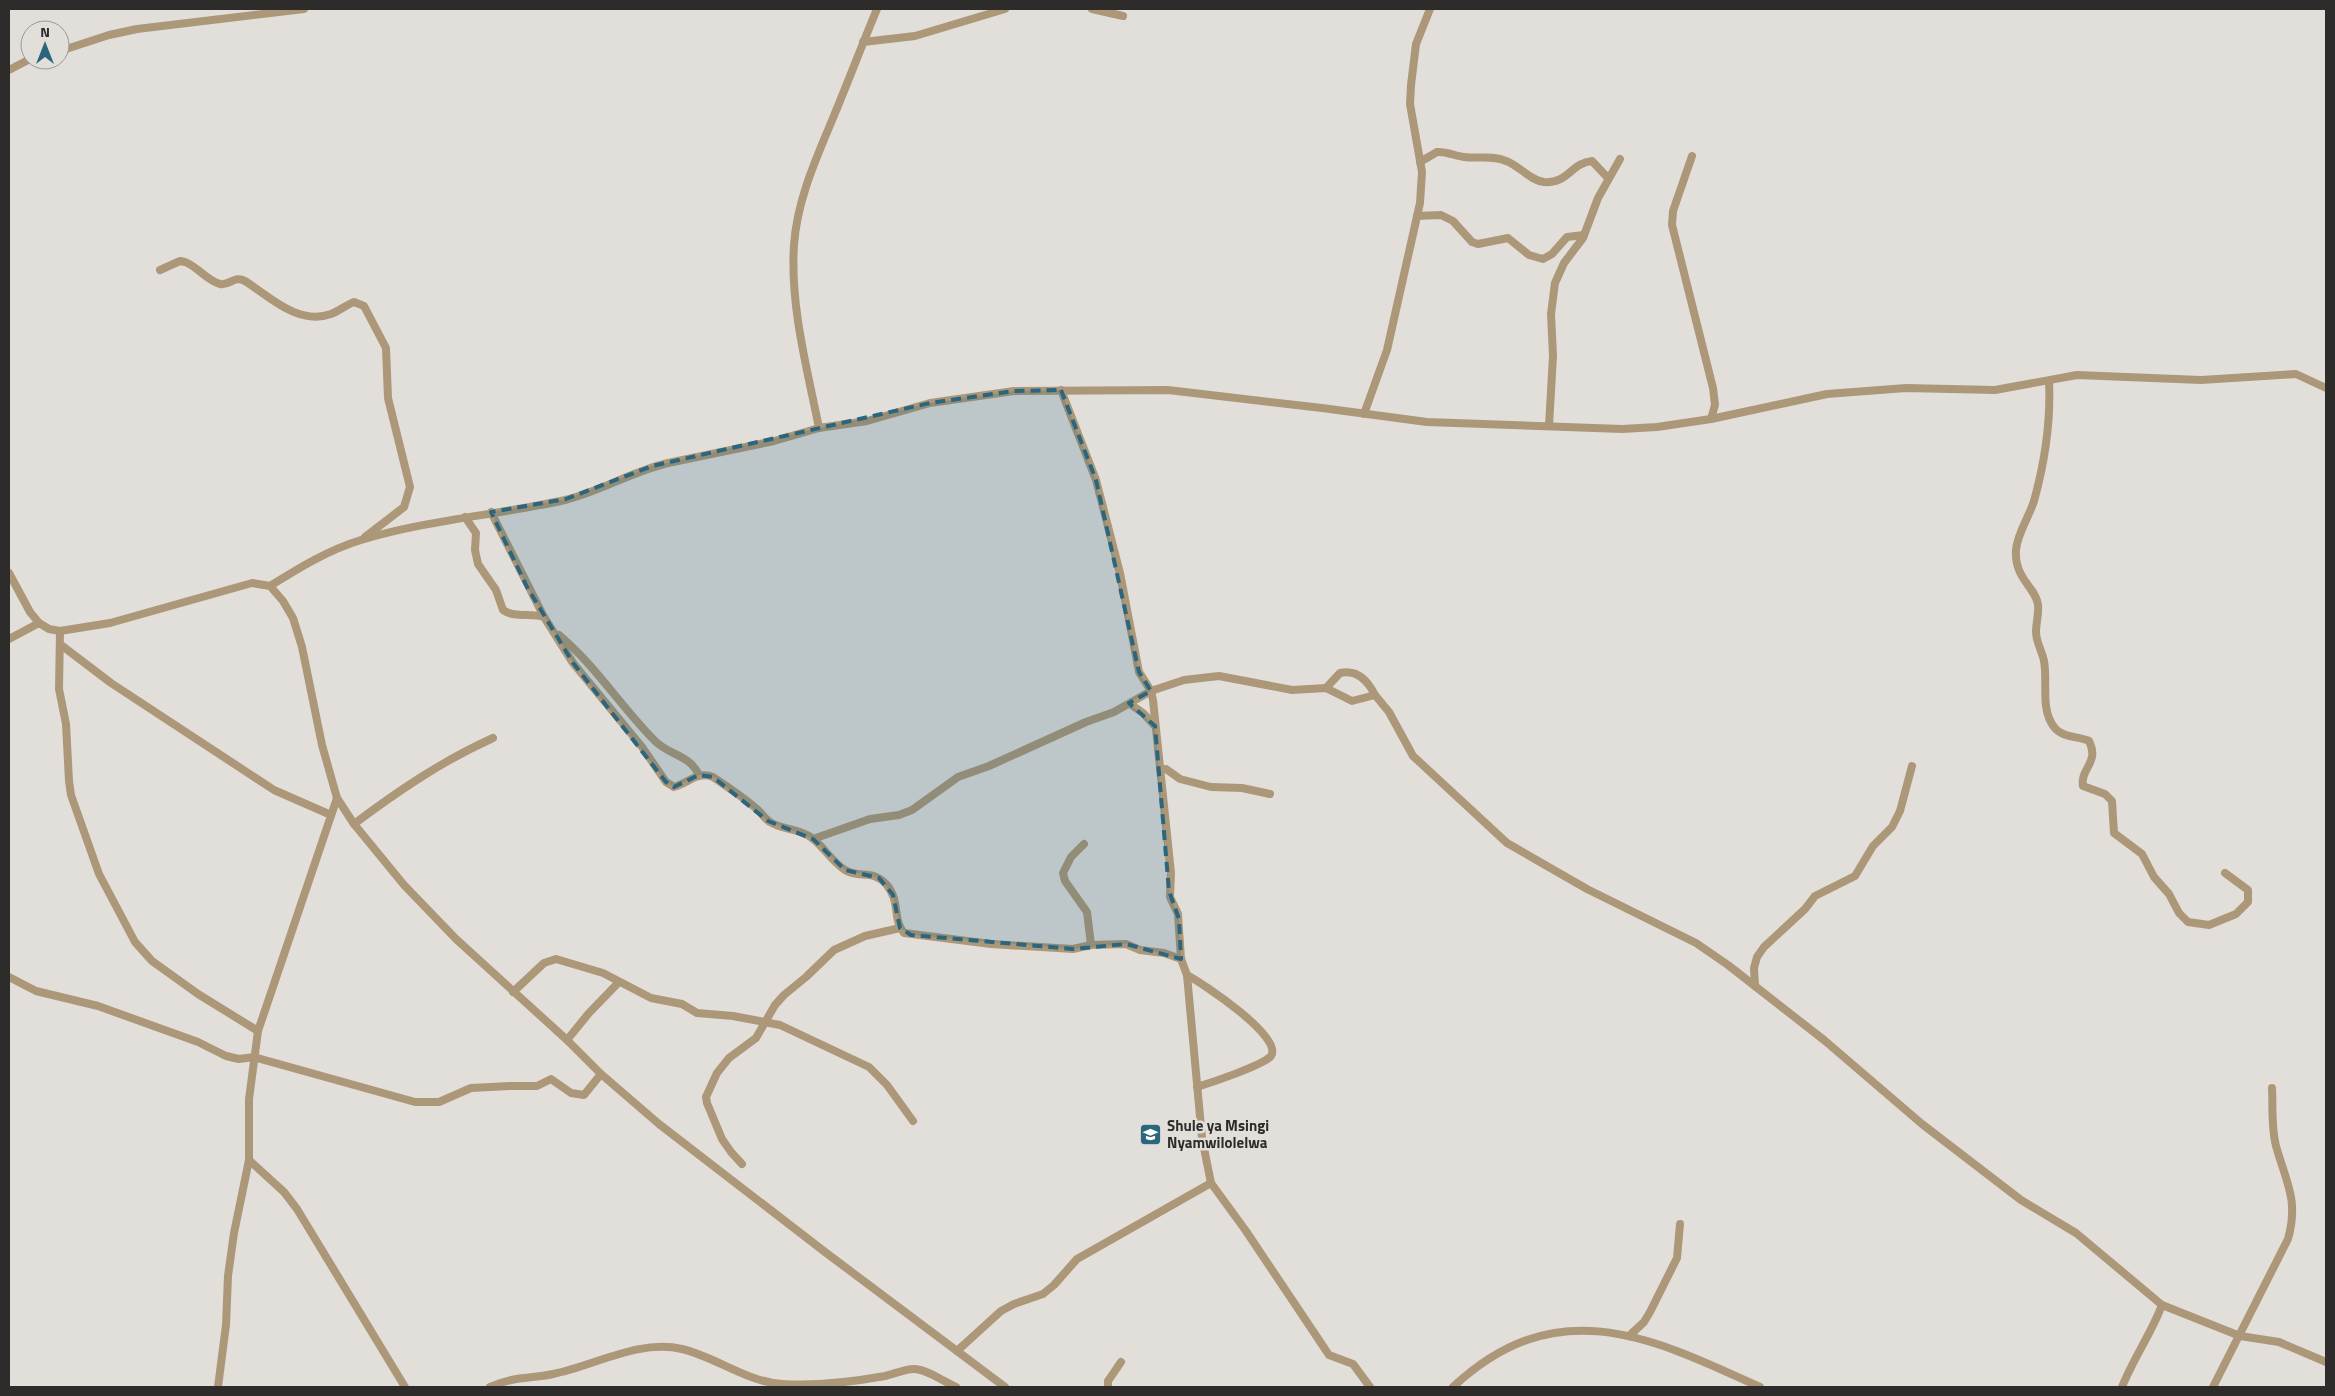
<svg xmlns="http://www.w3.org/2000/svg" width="2335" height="1396" font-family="'Titillium Web',sans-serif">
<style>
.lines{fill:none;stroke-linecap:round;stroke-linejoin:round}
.street{stroke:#ac9878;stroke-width:8}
.marked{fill:#2b657e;fill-opacity:0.2;stroke:#2b657e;stroke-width:4;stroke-dasharray:10 6;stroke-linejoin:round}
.labels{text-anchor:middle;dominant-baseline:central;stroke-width:5;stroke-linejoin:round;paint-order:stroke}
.poi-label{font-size:15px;font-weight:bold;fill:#2d2c2b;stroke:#e2dfdb;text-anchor:start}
</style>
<rect width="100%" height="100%" fill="#e2dfdb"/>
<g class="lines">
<!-- street -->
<g class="street">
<polyline points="1092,9 1123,16"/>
<polyline points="863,42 915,36 1005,9"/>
<polyline points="60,51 109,35 137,29 304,9"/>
<polyline points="9,70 30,59"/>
<polyline points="1692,156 1673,211 1672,225 1713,388 1715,405 1711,419"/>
<path d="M1420 162 1437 152C1446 151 1455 156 1464 157 1479 159 1492 155 1506 161 1520 166 1529 180 1544 182 1568 184 1571 163 1592 161L1608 178"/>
<polyline points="1417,216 1441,215 1453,221 1472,242 1478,244 1508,238 1529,255 1543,259 1552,254 1567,237 1584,235"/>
<path d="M160 270 180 261 185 262C197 266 207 281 220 284 230 286 234 275 245 281 269 296 298 326 331 314 339 311 346 305 354 302L364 306 386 348 388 398 410 487 404 507 365 537"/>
<path d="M2049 381C2051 422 2045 461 2034 501 2029 517 2017 534 2016 550 2014 579 2036 587 2038 605 2039 614 2036 623 2036 632 2036 642 2042 651 2044 661 2048 682 2040 709 2054 727 2062 738 2078 736 2089 741 2100 763 2080 768 2083 786L2105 794 2112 801 2114 833 2142 854 2154 877 2169 894 2179 913 2188 922 2209 925 2236 914 2248 902V890L2225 873"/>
<polyline points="1061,390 1096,480 1120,573 1139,672 1151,691 1153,700 1171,873 1170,897 1178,914 1181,959 1187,975 1202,1138 1211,1183 1246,1231 1329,1355 1353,1364 1370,1387"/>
<polyline points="1364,414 1387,350 1420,203 1422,172 1410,104 1411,85 1416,44 1430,9"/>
<polyline points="1549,426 1553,356 1551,314 1555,283 1564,263 1583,238 1598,198 1620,159"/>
<path d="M819 428C807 368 790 306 794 245 797 200 816 159 833 118 848 82 862 45 877 9"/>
<polyline points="491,512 544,617"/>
<path d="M465 517 476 533 475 550 478 564 496 590 503 610C514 618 531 613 544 617L573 663 642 747 666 782 674 787C689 783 697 771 713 777 729 788 745 798 759 811 763 815 765 819 770 822 782 830 799 828 812 838 824 847 832 862 845 870 860 879 872 869 886 884 901 901 892 919 904 933L991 944 1073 949 1091 945 1126 944 1140 950 1164 953 1181 959"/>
<polyline points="9,573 30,612 39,623 49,629 60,631 110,623 252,583 270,586 283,601 293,618 302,647 322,745 337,798 354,824 404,885 456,939 567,1040 601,1074 659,1124 825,1252 1005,1387"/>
<path d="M270 586C299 568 328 550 361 540 427 520 498 515 565 500 601 491 633 471 668 463L774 441 819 428 867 421 930 403 1014 391 1168 390 1322 408 1427 422 1622 429 1657 427 1711 419 1827 394 1906 388 1995 390 2077 375 2201 380 2296 374 2326 388"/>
<polyline points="60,631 59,689 66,724 69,781 71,795 99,874 135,942 152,961 198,994 258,1031"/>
<path d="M559 635C596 666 621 707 655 741 670 756 689 754 699 775"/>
<polyline points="9,639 39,623"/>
<polyline points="61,645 111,683 274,790 331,815"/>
<path d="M1326 688 1340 673C1357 669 1368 681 1375 695"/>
<polyline points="1130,704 1143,713 1155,726"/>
<polyline points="1160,769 1166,769 1180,779 1211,787 1242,788 1270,794"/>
<path d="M354 824C398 791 442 761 493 738"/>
<polyline points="813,839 870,819 899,815 912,810 958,777 989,766 1086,722 1114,712 1151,691 1184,680 1219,676 1292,690 1326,688 1352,701 1375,695 1389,712 1413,756 1507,843 1587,889 1696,943 1728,965 1824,1040 1922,1124 2021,1200 2076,1233 2162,1305 2240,1336 2279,1342 2326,1362"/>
<polyline points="1084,844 1071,857 1063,873 1065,881 1087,912 1091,945"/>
<path d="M1187 975C1202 983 1284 1037 1271 1056 1264 1065 1210 1083 1197 1087"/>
<polyline points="9,977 36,991 98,1006 198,1042 226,1056 239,1059 254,1057 415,1102 439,1102 471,1088 510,1086 537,1086 551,1079 571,1093 584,1095 601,1074"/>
<polyline points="1755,986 1754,968 1757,957 1764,947 1805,909 1815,896 1855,876 1873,846 1892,827 1900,811 1912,766"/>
<polyline points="513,992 544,963 556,959 603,973 651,998 682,1004 697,1013 733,1016 780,1025 869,1067 887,1085 913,1121"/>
<polyline points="567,1040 589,1013 619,982"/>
<polyline points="249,1160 284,1192 297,1209 405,1387"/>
<polyline points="742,1164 731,1152 722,1139 707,1103 706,1097 717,1073 729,1058 756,1038 775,1005 784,995 806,977 834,950 865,936 900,928"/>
<polyline points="1629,1336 1644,1322 1650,1312 1677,1258 1680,1224"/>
<polyline points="957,1351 1001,1311 1014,1304 1043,1294 1054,1285 1077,1259 1211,1183"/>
<polyline points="218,1387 226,1325 228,1276 234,1233 249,1160 249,1099 258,1031 337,798"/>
<path d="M490 1387C514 1376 530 1379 553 1374 594 1366 638 1339 682 1349 716 1357 747 1382 782 1384 815 1386 852 1382 885 1376 894 1374 905 1369 914 1369 927 1369 944 1382 956 1387"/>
<polyline points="1108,1387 1108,1381 1121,1362"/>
<path d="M1453 1387C1556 1291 1649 1336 1760 1387"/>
<path d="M2122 1387C2133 1359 2151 1334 2162 1305"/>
<path d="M2213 1387 2288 1239C2299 1200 2286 1182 2276 1146 2271 1127 2273 1107 2272 1088"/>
</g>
</g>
<!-- marked area -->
<path class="marked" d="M1061 390 1096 480 1139 672 1151 691 1129 703 1155 726 1169 891 1179 919 1181 959 1126 944 1073 949 911 935 900 928 893 895 879 878 845 870 813 839 768 821 713 777 699 775 674 787 666 782 573 663 527 587 491 512 566 499 652 466 930 403 1014 391Z"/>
<!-- icons -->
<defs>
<symbol id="school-square" viewBox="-11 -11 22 22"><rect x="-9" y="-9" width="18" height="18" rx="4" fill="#2b657e" stroke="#e2dfdb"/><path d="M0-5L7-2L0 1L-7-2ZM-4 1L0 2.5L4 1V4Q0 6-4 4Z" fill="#fff"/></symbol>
</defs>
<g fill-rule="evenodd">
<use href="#school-square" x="1138" y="1122" width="25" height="25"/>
</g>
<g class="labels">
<!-- poi labels -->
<g class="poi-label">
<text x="1167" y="1125">Shule ya Msingi<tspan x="1167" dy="17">Nyamwilolelwa</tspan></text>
</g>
</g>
<!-- border -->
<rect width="2335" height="1396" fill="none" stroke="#2d2c2b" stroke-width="20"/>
<!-- north arrow -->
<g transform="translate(45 45)"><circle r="24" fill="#e2dfdb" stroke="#9a9795"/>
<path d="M0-4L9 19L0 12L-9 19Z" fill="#2b657e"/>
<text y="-8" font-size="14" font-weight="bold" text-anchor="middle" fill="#2d2c2b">N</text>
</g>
</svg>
